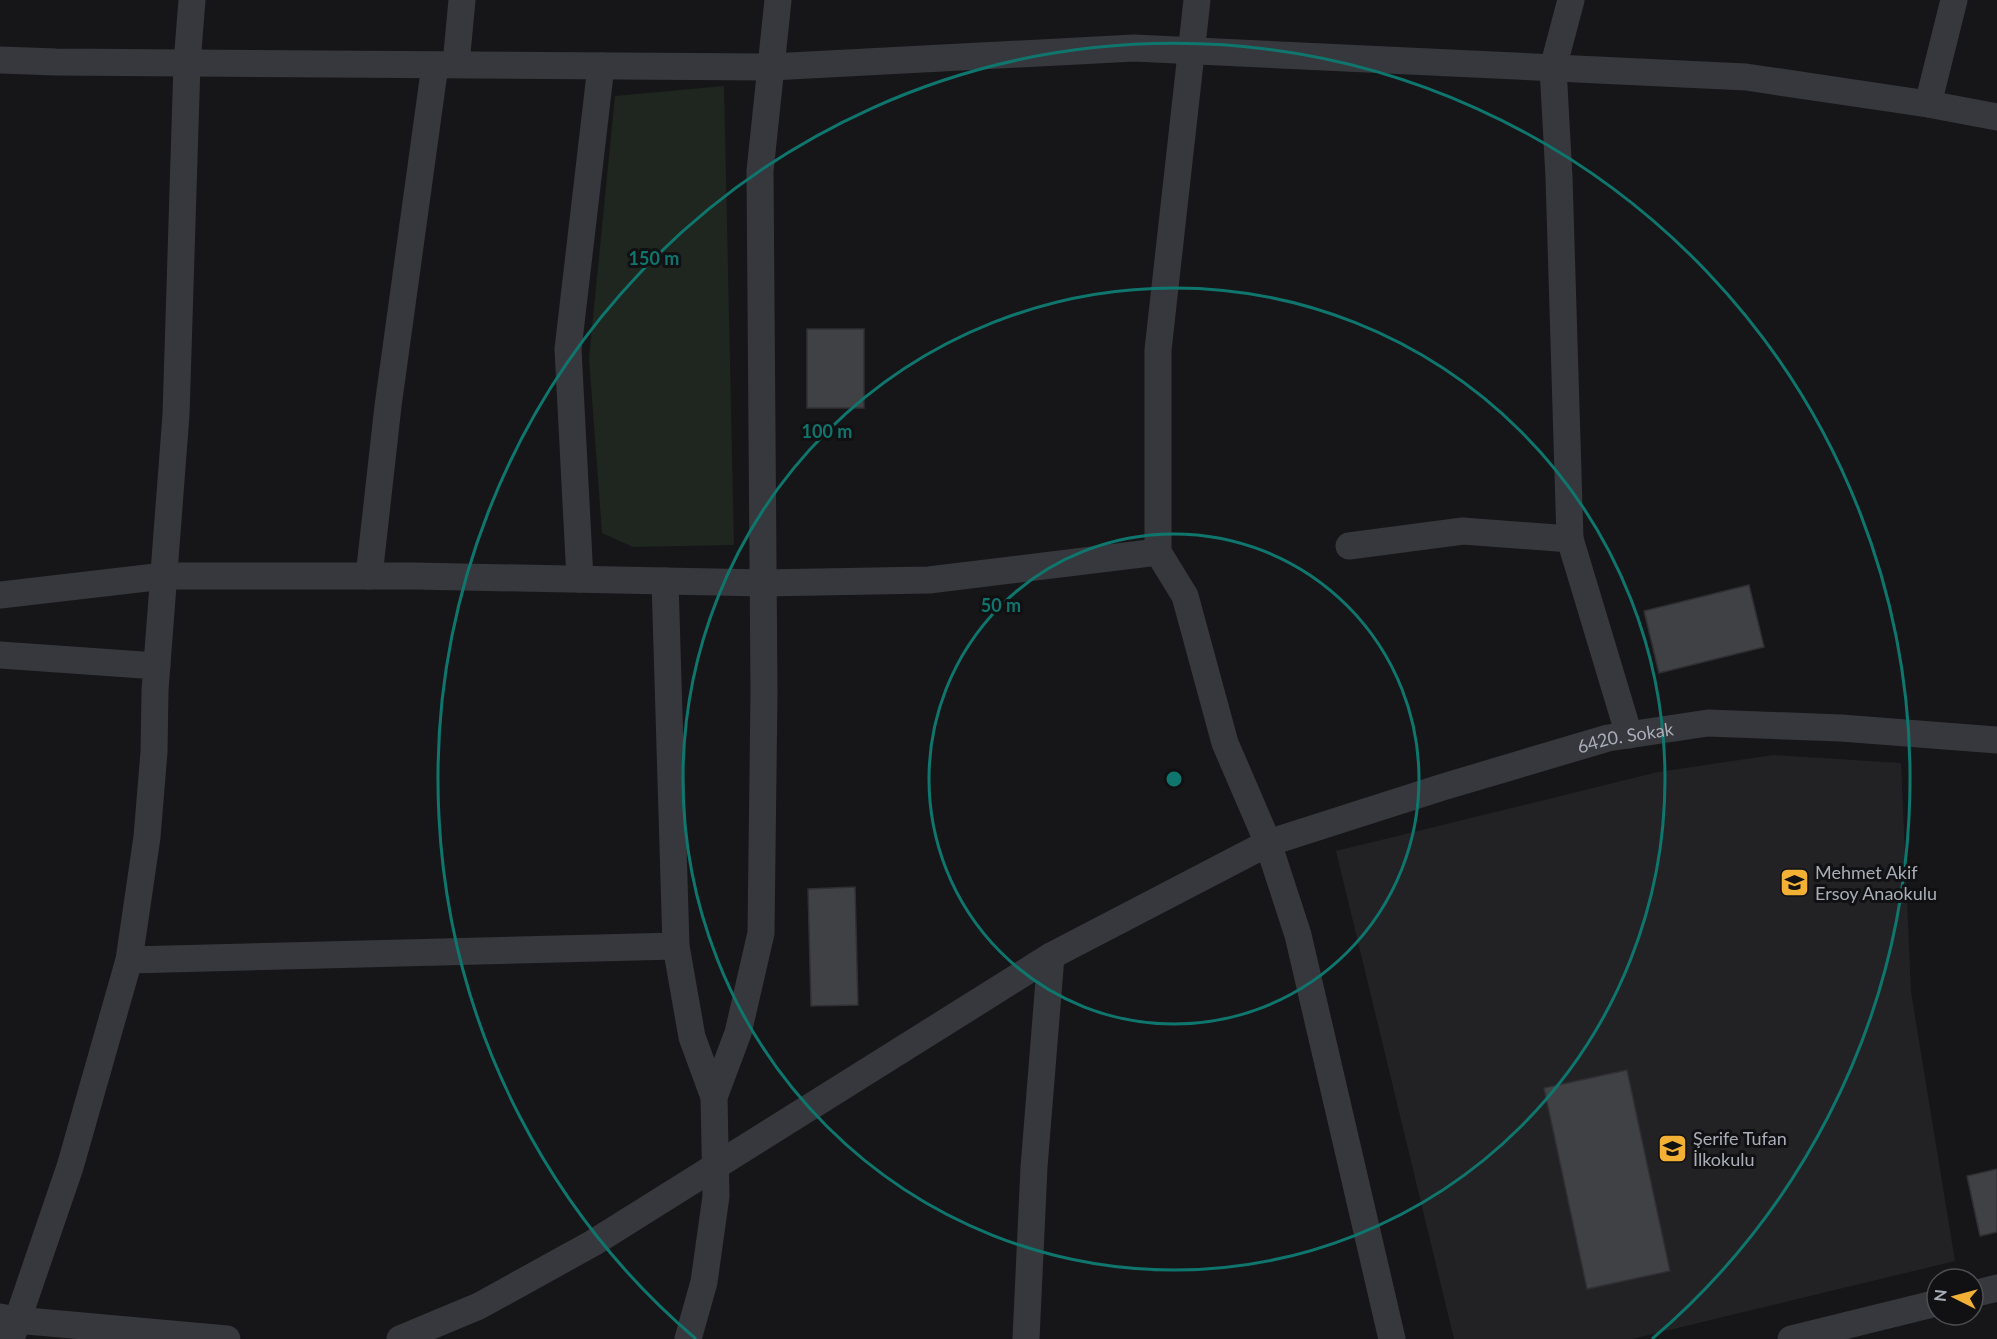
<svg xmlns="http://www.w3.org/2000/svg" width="1997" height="1339" font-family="Lato,sans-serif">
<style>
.built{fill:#222225}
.green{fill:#1e261f}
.building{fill:#404145;stroke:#303034;stroke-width:1.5}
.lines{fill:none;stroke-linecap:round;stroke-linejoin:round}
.minor{stroke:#37383d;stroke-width:27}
.ring{fill:none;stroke:#0f766e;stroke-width:3}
.labels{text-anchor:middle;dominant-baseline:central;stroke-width:6;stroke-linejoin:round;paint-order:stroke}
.street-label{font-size:18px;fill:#a8adb8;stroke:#111113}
.poi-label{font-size:18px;fill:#a8adb8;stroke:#111113;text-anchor:start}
.centre{fill:#0f766e;stroke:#111113;stroke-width:3}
.ring-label{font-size:18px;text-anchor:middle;font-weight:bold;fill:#0f766e;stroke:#111113;stroke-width:6;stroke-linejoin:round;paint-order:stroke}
</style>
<rect width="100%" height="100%" fill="#161618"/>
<!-- built -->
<polygon class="built" points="1773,755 1901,763 1911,992 1955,1261 1632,1339 1454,1339 1336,851 1658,772"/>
<!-- green -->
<polygon class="green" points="724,86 734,545 633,547 602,533 589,358 615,96"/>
<!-- building -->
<g class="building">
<rect x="807" y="329" width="57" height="79"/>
<polygon points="1749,585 1764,647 1659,673 1644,611"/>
<polygon points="855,887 858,1005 811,1006 808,889"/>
<polygon points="1627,1070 1670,1271 1587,1289 1544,1088"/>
<polygon points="1997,1169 1997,1232 1980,1236 1967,1176"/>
</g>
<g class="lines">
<!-- minor -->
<g class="minor">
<polyline points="1197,0 1158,350 1158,552 1185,596 1225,743 1268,843 1298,935 1392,1339"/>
<polyline points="1571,0 1553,68 1559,177 1570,539 1629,735"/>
<polyline points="0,60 56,62 771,67 1134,48 1746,77 1928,104 1997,117"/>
<polyline points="456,64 462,0"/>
<polyline points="1928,104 1954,0"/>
<polyline points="1349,546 1463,531 1570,539"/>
<polyline points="369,576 388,406 435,65"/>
<polyline points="580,579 568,349 601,66"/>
<polyline points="665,581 676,946 692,1037 714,1097 716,1196 704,1282 688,1339"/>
<polyline points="0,595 164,576 415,576 763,583 929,580 1158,552"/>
<polyline points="0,655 157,666"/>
<polyline points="129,960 676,946"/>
<polyline points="714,1097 738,1033 761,933 764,692 760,171 778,0"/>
<polyline points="1973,1294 1997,1288"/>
<polyline points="0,1317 16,1320 227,1339"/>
<polyline points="11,1339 70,1167 129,960 147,837 154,752 155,690 176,415 187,63 192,0"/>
<path id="s1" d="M400 1339 479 1306 593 1243 1051 956 1268 843 1443 787 1608 738 1708 723 1841 728 1997 740"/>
<polyline points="1026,1339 1034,1167 1051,956"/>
<polyline points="1791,1339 1937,1303"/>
</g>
</g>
<!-- distance rings -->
<g class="ring">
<circle cx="1174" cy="779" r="245"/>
<circle cx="1174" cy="779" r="491"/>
<path d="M696 1339A736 736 0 1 1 1652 1339"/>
</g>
<!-- icons -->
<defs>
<symbol id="school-square" viewBox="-11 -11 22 22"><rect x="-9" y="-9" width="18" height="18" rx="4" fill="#f2b134" stroke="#111113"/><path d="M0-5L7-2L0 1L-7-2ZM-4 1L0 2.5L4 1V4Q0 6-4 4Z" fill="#111"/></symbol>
</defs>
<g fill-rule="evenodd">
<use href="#school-square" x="1778" y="866" width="33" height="33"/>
<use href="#school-square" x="1656" y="1132" width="33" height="33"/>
</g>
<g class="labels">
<!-- street labels -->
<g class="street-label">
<text stroke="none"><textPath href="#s1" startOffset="1374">6420. Sokak</textPath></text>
</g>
<!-- poi labels -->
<g class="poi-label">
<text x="1815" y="872">Mehmet Akif<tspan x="1815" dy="21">Ersoy Anaokulu</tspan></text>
<text x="1693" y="1138">Şerife Tufan<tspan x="1693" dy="21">İlkokulu</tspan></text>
</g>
</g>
<circle cx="1174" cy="779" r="9" class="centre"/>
<g class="ring-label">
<text x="654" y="265">150 m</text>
<text x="827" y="438">100 m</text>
<text x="1001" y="612">50 m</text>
</g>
<!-- north arrow -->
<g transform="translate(1955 1297) rotate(276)"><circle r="28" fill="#111113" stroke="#4d4f55" stroke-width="1.5"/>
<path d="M0-4.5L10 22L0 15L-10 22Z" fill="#f2b134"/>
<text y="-9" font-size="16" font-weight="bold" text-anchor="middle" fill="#a8adb8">N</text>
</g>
</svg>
